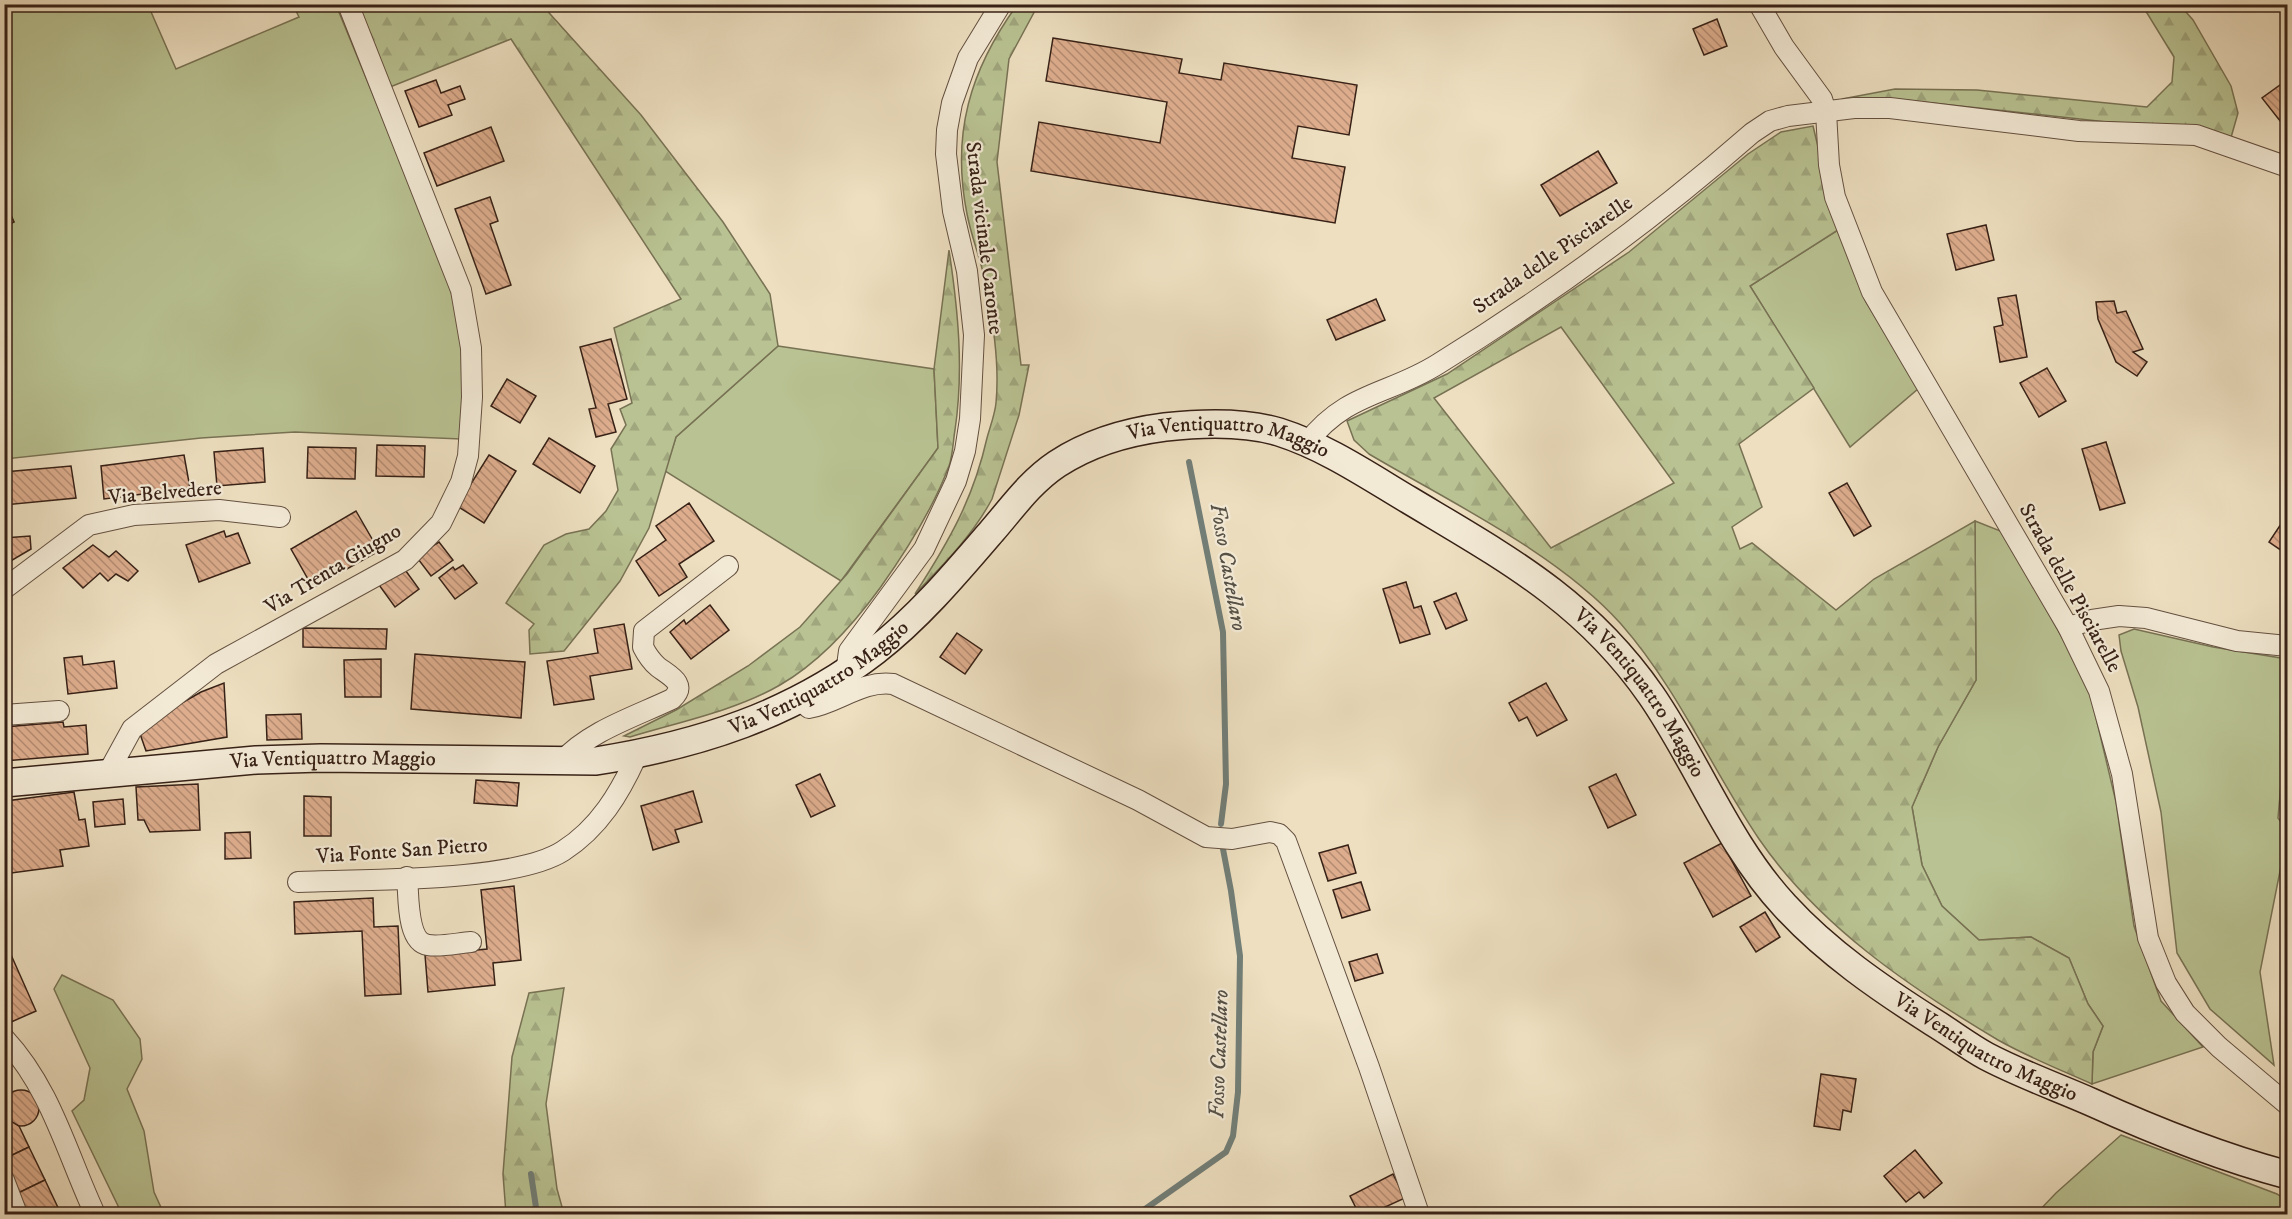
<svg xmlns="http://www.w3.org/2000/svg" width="2292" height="1219" font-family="'IM FELL DW Pica',serif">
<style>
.green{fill:#b9c292;stroke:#787254;stroke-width:1.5}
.forest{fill:url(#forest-firs);stroke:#787254;stroke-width:1.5;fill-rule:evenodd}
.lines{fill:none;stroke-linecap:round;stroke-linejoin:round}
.stream{stroke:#727e77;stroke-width:6}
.building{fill:url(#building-back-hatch);stroke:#372116;stroke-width:1.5}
.minor-casing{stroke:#645040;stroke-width:22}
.secondary-casing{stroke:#372116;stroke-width:30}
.minor{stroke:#f3ead6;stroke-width:20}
.secondary{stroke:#f3ead6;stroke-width:27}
.labels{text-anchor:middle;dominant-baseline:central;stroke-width:4.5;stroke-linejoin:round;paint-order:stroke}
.street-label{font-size:21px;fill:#372116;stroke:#f3ead6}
.water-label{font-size:22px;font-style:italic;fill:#555046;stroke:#f3ead6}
</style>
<defs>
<pattern id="forest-firs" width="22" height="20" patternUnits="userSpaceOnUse" patternTransform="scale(1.5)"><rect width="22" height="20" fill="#b9c292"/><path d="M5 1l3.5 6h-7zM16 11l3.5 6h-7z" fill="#a0a67d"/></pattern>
<pattern id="building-back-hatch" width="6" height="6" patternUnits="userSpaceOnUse" patternTransform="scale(1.5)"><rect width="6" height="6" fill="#ddad8d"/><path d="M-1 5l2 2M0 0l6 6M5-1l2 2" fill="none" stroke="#b48c72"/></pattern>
</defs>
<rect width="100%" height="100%" fill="#eddfc0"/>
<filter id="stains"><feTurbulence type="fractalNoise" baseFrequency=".00333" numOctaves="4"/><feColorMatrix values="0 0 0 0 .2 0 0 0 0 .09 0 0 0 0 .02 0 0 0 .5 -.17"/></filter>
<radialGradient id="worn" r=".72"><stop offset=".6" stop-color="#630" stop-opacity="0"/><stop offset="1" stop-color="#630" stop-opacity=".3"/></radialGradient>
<!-- green -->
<g class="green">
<polygon points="5,5 148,5 176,69 299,17 293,5 336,5 441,260 457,311 464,368 461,439 295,432 201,438 5,459 4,227 14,222 4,205"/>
<polygon points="1838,230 1866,302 1919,388 1850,447 1750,286"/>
<polygon points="778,346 934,369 938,448 841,581 665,471 676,437"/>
<polygon points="1975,521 2003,532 2088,684 2116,802 2134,926 2161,1001 2203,1047 2092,1084 2093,1052 2103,1026 2088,1004 2069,958 2031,937 1979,940 1942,906 1922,865 1912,807 1938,747 1976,680"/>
<polygon points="2134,629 2213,647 2287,659 2287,716 2278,818 2287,830 2287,836 2260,972 2274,1065 2210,1009 2177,953 2161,812 2138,707 2121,651 2119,635"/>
<polygon points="62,975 113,1000 140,1039 142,1059 127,1089 144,1131 154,1192 164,1214 122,1214 72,1111 84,1100 90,1068 54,989"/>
<polygon points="2121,1135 2277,1194 2287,1201 2287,1214 2036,1214 2056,1193"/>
</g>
<!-- forest -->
<g class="forest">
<polygon points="2179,4 2193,20 2231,86 2238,113 2230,141 2184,126 2107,122 1905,100 1842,99 1895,89 1977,90 2147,107 2172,82 2174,57 2142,5"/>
<polygon points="358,5 542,5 641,115 723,222 770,294 778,346 676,437 649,528 620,581 564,651 530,654 529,630 534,624 506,603 544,545 566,534 589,529 606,511 618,490 611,449 626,425 620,409 632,403 614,328 681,299 511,39 390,87"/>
<path d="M1017 5H1038L1009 59 997 162 1021 365H1029L1019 415 992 499C973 535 944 564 915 594 949 541 973 500 987 438 990 427 995 414 996 403 1000 361 992 317 984 276 979 255 971 235 967 214 951 134 970 70 1017 5Z"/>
<path d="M1813 126 1838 230 1750 286 1814 388 1739 444 1762 507 1732 527 1740 549 1752 543 1836 610 1874 579 1975 521 1976 680 1938 747 1912 807 1922 865 1942 906 1979 940 2031 937 2069 958 2088 1004 2103 1026 2093 1052 2092 1084C2061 1070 2028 1057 1998 1040 1909 987 1819 926 1759 839 1711 768 1678 689 1621 624 1559 554 1450 502 1369 454L1354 440 1347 421 1447 374 1629 252 1748 154 1781 132ZM1561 327 1674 483 1551 548 1434 398Z"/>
<path d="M949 250C958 310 964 369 955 430 953 441 953 455 949 466 933 509 907 550 880 588 853 625 820 662 780 685 735 711 679 722 630 737L624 736 676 710 748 666 800 627 847 574 938 448 934 369Z"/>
<polygon points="564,988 546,1104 557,1189 564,1214 506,1214 503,1174 512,1057 529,993"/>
</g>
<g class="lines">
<!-- stream -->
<g class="stream">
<polyline points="1189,462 1223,632 1226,784 1221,824"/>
<polyline points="531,1174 537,1214"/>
<polyline points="1138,1214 1226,1152 1233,1136 1238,1092 1240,956 1231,891 1223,849"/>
</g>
</g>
<!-- building -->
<g class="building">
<polygon points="1717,19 1727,46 1704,55 1693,29"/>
<polygon points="1053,38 1182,59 1179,73 1221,80 1224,63 1357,85 1349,135 1298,126 1292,158 1345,167 1335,223 1031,171 1039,122 1160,143 1167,102 1046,81"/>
<polygon points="436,80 441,93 460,86 465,99 448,105 452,115 419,127 405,91"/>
<polygon points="2280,85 2288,94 2288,131 2262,98"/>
<polygon points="491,127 504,161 437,186 424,153"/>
<polygon points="1598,151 1617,183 1560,216 1541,185"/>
<polygon points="490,197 498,221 490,224 511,285 486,294 455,209"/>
<polygon points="6,204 14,222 4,227 4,205"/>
<polygon points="1986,225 1994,260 1956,270 1947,234"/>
<polygon points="2016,295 2027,357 2000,362 1994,327 2003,325 1998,298"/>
<polygon points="1376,299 1385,320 1336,340 1327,320"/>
<polygon points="2114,301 2117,313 2126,311 2143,349 2133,352 2147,362 2137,376 2116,362 2098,319 2096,302"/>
<polygon points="611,339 627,399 608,404 616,432 596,437 589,409 596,408 580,347"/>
<polygon points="2047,368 2066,401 2039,417 2020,383"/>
<polygon points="507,379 536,396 520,423 491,406"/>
<polygon points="549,438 595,466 580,493 533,464"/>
<polygon points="2106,442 2125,503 2100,510 2082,449"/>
<polygon points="377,445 425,446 424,477 376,476"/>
<polygon points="308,447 356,448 355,479 307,478"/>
<polygon points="263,448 265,482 217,486 214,452"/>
<polygon points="184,455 190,488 104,499 101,466"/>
<polygon points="489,455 516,471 484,523 457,506"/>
<polygon points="71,466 76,498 4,505 4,472"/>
<polygon points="1847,483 1871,526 1854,536 1829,493"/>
<polygon points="689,503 714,541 679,564 687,577 659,596 636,561 666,540 656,526"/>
<polygon points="356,511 379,551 313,588 291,549"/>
<polygon points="2285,518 2288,520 2288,555 2269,542"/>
<polygon points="224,531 226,537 238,533 250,563 199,582 186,545"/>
<polygon points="30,536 31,549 4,565 4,538"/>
<polygon points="439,542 453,560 431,576 415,555 429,545 431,547"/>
<polygon points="93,545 109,557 116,551 138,571 128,581 116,574 108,581 100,573 83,588 63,568"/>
<polygon points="463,565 477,583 455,599 439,578 453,567 455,570"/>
<polygon points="403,567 419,589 395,607 379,585"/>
<polygon points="1406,582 1414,608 1421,606 1430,634 1400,643 1383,589"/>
<polygon points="1456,593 1467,620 1446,629 1434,602"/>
<polygon points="710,605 729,630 691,659 670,632 684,620 686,624"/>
<polygon points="624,624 632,669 590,676 594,699 554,705 547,661 598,653 594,629"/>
<polygon points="303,628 387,629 386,649 303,647"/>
<polygon points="957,633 982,650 965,674 940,657"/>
<polygon points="415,654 525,662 521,718 411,709"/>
<polygon points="82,656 83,665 114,661 117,688 68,694 64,658"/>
<polygon points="381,659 381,697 345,697 344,660"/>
<polygon points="224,683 227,737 146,751 138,728 201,692"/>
<polygon points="1546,683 1567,720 1537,736 1527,717 1519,721 1509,703"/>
<polygon points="301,714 302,739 267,740 266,715"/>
<polygon points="63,722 64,727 86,725 88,754 4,761 4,727"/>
<polygon points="820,774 835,806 811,817 796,785"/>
<polygon points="1616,774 1636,815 1608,828 1589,787"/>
<polygon points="476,780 519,783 517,806 474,803"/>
<polygon points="198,784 200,830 150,832 144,820 138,820 136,787"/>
<polygon points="693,791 702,822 675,830 679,842 653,850 641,806"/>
<polygon points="74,792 79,820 85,819 89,846 60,850 63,866 4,874 4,838 11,837 6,801"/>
<polygon points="304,796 331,797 331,836 304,836"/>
<polygon points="123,799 125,824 95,827 93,802"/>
<polygon points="6,801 11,837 4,838 4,802"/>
<polygon points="250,832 251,858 225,859 225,833"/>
<polygon points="1722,843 1751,896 1713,917 1684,863"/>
<polygon points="1348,845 1356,873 1328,881 1319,853"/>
<polygon points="1361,882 1370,910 1342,918 1333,890"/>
<polygon points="514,886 521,960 493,963 495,985 428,992 425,955 487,949 481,890"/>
<polygon points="373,898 374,927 398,926 401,994 365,996 362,931 295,934 294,902"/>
<polygon points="1765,912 1780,937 1756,952 1740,927"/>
<polygon points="4,939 36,1011 9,1023 4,1013"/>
<polygon points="1377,954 1383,973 1355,981 1349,962"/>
<polygon points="1821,1074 1856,1079 1851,1112 1843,1110 1840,1130 1814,1126"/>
<circle cx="21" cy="1108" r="18"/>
<polygon points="4,1117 19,1126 29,1147 4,1159"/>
<polygon points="29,1147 45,1180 14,1195 4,1168 4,1159"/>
<polygon points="1915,1150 1942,1183 1924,1198 1919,1192 1906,1202 1884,1176"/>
<polygon points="1393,1174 1405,1198 1370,1214 1359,1214 1350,1196"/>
<polygon points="45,1180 61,1214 22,1214 14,1195"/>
</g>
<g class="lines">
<defs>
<g id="minor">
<polyline points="1759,4 1784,47 1822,99 1826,112 1829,165 1835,197 1872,292 2068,627 2099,691 2122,774 2148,938 2166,983 2185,1013 2219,1047 2288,1105"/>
<path d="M1307 443C1346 392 1389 395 1438 364 1548 296 1654 219 1752 133L1770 121 1788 116 1854 108H1890L2079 131 2196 135 2288 167"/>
<polyline points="4,589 89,525 134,515 219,510 280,517"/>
<polyline points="2068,627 2092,620 2119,616 2146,618 2237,641 2288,646"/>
<polyline points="846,673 849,651 924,549 956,481 965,451 970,419 974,335 967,271 953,211 946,154 947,130 952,103 968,58 1001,4"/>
<path d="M799 699 809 708C838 703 862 680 893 684L1138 800 1206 837 1232 839 1270 832 1279 834 1286 841 1369 1067 1419 1214"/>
<polyline points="4,715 59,711"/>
<path d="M561 762C589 731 634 717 672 699 688 684 670 676 658 667 651 661 647 655 643 647L644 631 728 566"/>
<polyline points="109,771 132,729 216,664 405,560 441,523 461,482 468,456 472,397 471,348 461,290 348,4"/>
<path d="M407 877C409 894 406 942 428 945 441 947 458 943 471 942"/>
<path d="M298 882C361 879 513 883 563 851 599 828 620 793 637 755"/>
<path d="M4 1038C51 1088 67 1154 95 1214"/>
<polyline points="4,1180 17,1214"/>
</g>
<g id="secondary">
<path id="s1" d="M4 783 256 760 321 758 596 761C698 745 792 715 875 651 918 618 956 573 992 531 1012 508 1030 482 1057 464 1089 443 1126 432 1165 427 1201 423 1243 421 1279 432 1326 447 1367 475 1409 500 1504 557 1585 600 1651 695 1698 763 1728 845 1785 906 1827 952 1881 989 1933 1022 1951 1033 1968 1046 1986 1056 2020 1074 2057 1087 2091 1102 2155 1131 2220 1157 2288 1175"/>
</g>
</defs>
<!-- minor casing -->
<use href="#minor" class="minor-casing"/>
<!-- secondary casing -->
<use href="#secondary" class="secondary-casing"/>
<!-- minor -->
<use href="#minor" class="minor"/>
<!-- secondary -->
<use href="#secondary" class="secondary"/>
</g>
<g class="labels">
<!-- street labels -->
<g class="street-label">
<text transform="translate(984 238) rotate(83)">Strada vicinale Caronte</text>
<text transform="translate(1553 255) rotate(-35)">Strada delle Pisciarelle</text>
<text stroke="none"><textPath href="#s1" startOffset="1338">Via Ventiquattro Maggio</textPath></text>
<text transform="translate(165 493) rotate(-5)">Via Belvedere</text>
<text transform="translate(333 569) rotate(-31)">Via Trenta Giugno</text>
<text transform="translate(2070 588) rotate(61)">Strada delle Pisciarelle</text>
<text stroke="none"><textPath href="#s1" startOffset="834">Via Ventiquattro Maggio</textPath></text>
<text stroke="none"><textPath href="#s1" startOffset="1840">Via Ventiquattro Maggio</textPath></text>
<text stroke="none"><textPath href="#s1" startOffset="330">Via Ventiquattro Maggio</textPath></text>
<text transform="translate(402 851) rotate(-4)">Via Fonte San Pietro</text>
<text stroke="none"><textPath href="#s1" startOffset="2346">Via Ventiquattro Maggio</textPath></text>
</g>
<!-- water labels -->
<g class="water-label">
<text transform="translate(1228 567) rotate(80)">Fosso Castellaro</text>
<text transform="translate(1219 1054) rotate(-88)">Fosso Castellaro</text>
</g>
</g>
<!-- margin -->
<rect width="2292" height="1219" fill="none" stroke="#eddfc0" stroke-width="24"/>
<rect x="6" y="6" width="2280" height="1207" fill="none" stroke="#372116" stroke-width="3"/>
<rect x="12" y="12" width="2268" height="1195" fill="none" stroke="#372116" stroke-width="1.5"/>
<rect width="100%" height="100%" filter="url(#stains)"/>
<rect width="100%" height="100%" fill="url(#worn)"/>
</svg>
